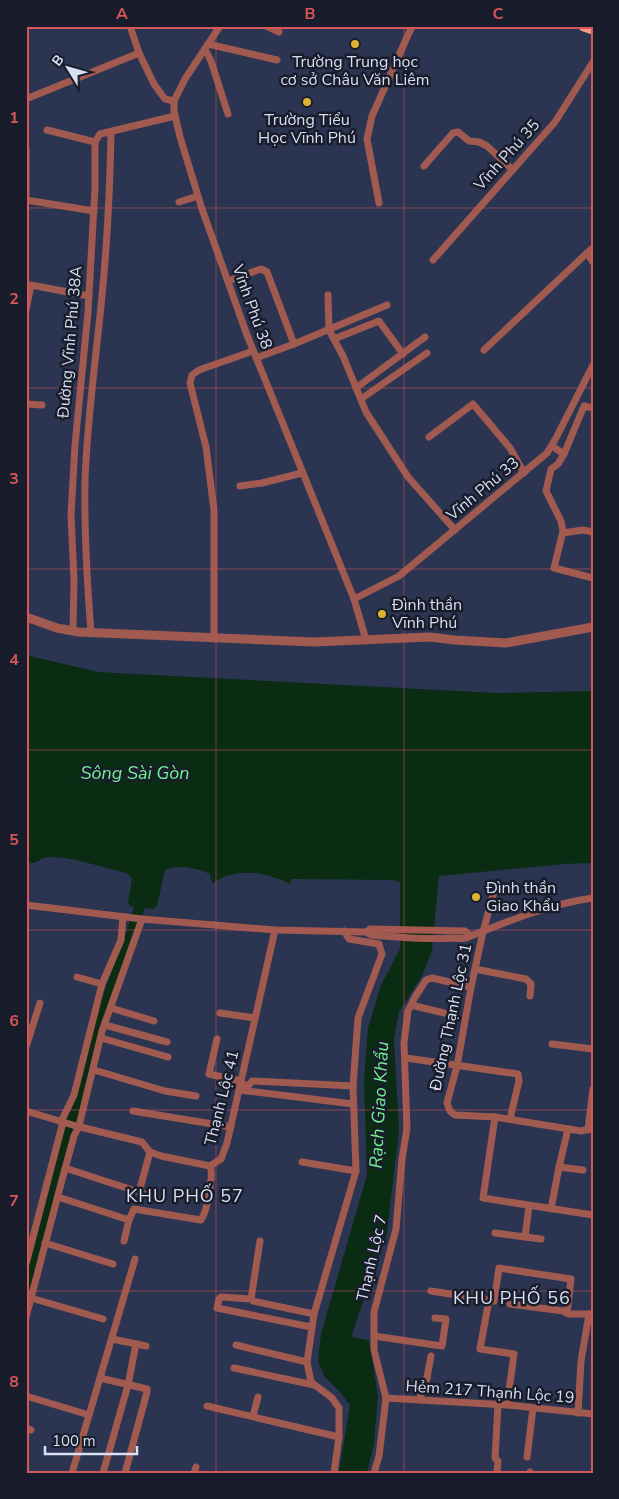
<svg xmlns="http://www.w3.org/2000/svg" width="619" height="1499" font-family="'Nunito Sans',sans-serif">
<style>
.water{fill:#0a2c13}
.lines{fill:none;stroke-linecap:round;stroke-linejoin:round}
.river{stroke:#0a2c13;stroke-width:11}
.minor{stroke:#a15a4f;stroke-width:7}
.tertiary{stroke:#a15a4f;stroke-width:9}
.trunk{stroke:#f4978a;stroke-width:11}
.grid{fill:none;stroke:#d6565a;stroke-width:1;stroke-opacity:0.55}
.poi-dot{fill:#dcb233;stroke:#191d2b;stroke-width:2}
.labels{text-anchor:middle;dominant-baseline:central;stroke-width:5;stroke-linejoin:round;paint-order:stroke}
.poi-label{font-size:16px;fill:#d8dff2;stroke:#191d2b}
.street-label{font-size:16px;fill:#d8dff2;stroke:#191d2b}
.water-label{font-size:18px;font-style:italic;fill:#6ef38e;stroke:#191d2b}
.neighbourhood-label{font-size:18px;letter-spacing:1px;fill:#d8dff2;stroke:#191d2b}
.neatline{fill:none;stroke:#d6565a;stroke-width:2}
.grid-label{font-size:16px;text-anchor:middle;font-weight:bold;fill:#d6565a}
</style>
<rect width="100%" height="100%" fill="#2b3552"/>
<!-- water -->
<path class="water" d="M26 655 98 672 497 693 593 691V863L564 864 439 876 432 951 422 976 399 1012 394 1039 399 1130 387 1233 351 1337 369 1340 378 1395 374 1444 367 1473H339L350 1405 339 1391 324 1376 318 1361 321 1334 367 1175 364 1080 368 1028 381 985 400 949V882L393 880 292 879 290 884C266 872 234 866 212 884L210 874C197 868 178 864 165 870L157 906 153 909 130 906 128 903 132 878 126 873C104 868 71 856 48 857 39 858 38 865 26 863Z"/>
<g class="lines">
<!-- river -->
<path class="river" d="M26 1288C50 1198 73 1109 100 1020 113 978 134 938 142 894"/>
<!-- minor -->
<g class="minor">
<polyline points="130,26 139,53"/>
<polyline points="220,26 185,79 174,101 174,111 180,137 202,209 247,335 354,599 366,640"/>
<polyline points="266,26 279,32"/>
<polyline points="208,44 277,60"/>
<polyline points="205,49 211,61 228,114"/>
<polyline points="26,99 139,53 154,84 165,99 174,101"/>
<polyline points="47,130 95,142"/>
<polyline points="26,148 26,196"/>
<polyline points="424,166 453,133 458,132 469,141 479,142 487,146 513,170"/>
<polyline points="26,200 94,211"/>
<polyline points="179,202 198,196"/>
<polyline points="379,203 367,139 372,116 412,26"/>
<polyline points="593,248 587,253 593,262"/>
<polyline points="433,260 555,122 593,62"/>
<polyline points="228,281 261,269 267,272 294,344 387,305"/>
<polyline points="328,295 329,330 343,356 366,412 408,477 455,530"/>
<polyline points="26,310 31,285 89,296"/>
<polyline points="334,339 379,321 403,354"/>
<polyline points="484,350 587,253"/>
<polyline points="256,358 294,344"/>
<polyline points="356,388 425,337"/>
<polyline points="361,399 427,353"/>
<polyline points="26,404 42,405"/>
<polyline points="429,437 473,404 510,448 524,473"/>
<polyline points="552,446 564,454 558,464 551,469 546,491 561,521 563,531 554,568 593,578"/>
<polyline points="564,454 584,406 593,408"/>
<polyline points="240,486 262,483 302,473"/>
<polyline points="563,533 583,530 593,532"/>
<polyline points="354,599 399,576 547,453 556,438 593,365"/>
<polyline points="73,631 74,580 71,515 75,445 88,312 95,188 95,142 100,134 175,116"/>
<path d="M91 633C87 581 84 533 85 481 87 422 95 365 101 306 107 248 110 190 111 132"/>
<polyline points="214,639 214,510 206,447 190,383 192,375 199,370 253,351"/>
<polyline points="496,884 483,932 471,987 457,1066 447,1103 450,1111 455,1115 495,1117 581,1131 593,1128"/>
<path d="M26 905 142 919 275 930 366 932 371 935C397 937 424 940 451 938 455 938 462 939 466 938 506 922 549 904 593 898"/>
<polyline points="366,932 370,929 465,931 470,935"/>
<polyline points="475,969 526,979 531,984 530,996"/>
<polyline points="77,977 102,984 121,940 123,917"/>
<polyline points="411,1005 444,1013"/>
<polyline points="111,1008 154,1021"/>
<polyline points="220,1013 255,1018"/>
<polyline points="105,1025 167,1042"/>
<polyline points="101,1038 168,1057"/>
<polyline points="217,1039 209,1074 241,1081"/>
<polyline points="552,1044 593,1049"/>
<polyline points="26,1047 40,1003"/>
<polyline points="406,1058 518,1074 519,1081 510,1119"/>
<polyline points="94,1070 165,1091 196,1096"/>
<polyline points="240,1085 249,1085 252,1081 353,1086"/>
<polyline points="239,1090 353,1104"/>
<polyline points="26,1111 76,1126 142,1142 150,1152 161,1156 210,1166 221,1159 227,1143 275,930"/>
<polyline points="133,1111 231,1127"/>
<polyline points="495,1117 483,1198 593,1215"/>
<polyline points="61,1122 74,1095 102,984"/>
<polyline points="568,1129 559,1167 583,1170"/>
<polyline points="588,1130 593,1089"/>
<polyline points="302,1162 356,1171"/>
<polyline points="65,1168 148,1195"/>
<polyline points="139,1192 150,1152"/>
<polyline points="58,1197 129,1220"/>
<polyline points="551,1209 559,1167"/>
<polyline points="495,1233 541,1239"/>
<polyline points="525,1237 529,1206"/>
<path d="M124 1241 129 1220 134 1209 201 1220C207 1212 214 1174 210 1166"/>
<polyline points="260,1241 251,1299 253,1301 314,1314"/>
<polyline points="45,1243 113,1264"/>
<polyline points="26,1264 63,1122"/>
<polyline points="431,1291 489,1300"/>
<polyline points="31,1298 103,1319"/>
<polyline points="251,1299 221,1297 219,1299 217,1308 311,1327"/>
<polyline points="510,1304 563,1311 569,1314 592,1314"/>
<polyline points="26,1317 62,1180 74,1136 79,1126 102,1031 142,919"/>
<polyline points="374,1336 442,1346 446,1319 435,1318"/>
<polyline points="112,1339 146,1346"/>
<polyline points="236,1345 307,1362"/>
<polyline points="234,1368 314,1385"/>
<polyline points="100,1378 147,1389 147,1392 125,1473"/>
<polyline points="26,1396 89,1415"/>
<polyline points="386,1398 507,1405 593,1414"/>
<polyline points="420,1400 422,1387 426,1383 431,1356"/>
<polyline points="507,1405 514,1354 480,1349 489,1300 494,1301 499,1268 571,1279 567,1313"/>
<polyline points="207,1406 339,1437"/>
<polyline points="578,1413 581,1361 589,1314"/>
<polyline points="253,1416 258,1397"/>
<polyline points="26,1428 31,1430"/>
<polyline points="527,1457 533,1408"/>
<polyline points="72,1473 135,1259"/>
<polyline points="103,1473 128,1385 136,1344"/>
<polyline points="194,1473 196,1467"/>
<polyline points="334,1473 339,1437 339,1408 332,1398 311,1382 307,1362 314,1314 356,1171 353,1086 358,1018 382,954 379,944 349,939 344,931"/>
<polyline points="374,1473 379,1456 386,1398 374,1350 374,1312 396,1229 402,1159 407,1128 404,1043 408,1011 415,997 426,980 432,978 471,987"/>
<polyline points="497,1473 498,1461 495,1458 498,1405"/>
<polyline points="530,1473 530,1472"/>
</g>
<!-- tertiary -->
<polyline class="tertiary" points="26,617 57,628 78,632 314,642 430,637 454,640 506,643 593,627"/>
<!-- trunk -->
<polyline class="trunk" points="584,26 593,29"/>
</g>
<!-- grid -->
<path class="grid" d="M216 26V1473M404 26V1473M26 208H593M26 388H593M26 569H593M26 750H593M26 930H593M26 1110H593M26 1291H593"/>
<!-- markers -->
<g class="poi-dot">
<circle cx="355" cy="44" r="5"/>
<circle cx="307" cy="102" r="5"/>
<circle cx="382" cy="614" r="5"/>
<circle cx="476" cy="897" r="5"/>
</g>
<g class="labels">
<!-- poi labels -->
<g class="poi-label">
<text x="355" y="62">Trường Trung học<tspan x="355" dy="18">cơ sở Châu Văn Liêm</tspan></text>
<text x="307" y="120">Trường Tiểu<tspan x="307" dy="18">Học Vĩnh Phú</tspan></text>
<text x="392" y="605" text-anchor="start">Đình thần<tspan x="392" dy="18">Vĩnh Phú</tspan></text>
<text x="486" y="888" text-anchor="start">Đình thần<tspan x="486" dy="18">Giao Khẩu</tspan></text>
</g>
<!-- street labels -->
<g class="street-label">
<text transform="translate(507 155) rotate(-48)">Vĩnh Phú 35</text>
<text transform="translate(252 307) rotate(70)">Vĩnh Phú 38</text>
<text transform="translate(70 342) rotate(-85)">Đường Vĩnh Phú 38A</text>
<text transform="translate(483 489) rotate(-40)">Vĩnh Phú 33</text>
<text transform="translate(451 1017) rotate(-78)">Đường Thạnh Lộc 31</text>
<text transform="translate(222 1098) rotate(-76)">Thạnh Lộc 41</text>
<text transform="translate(372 1258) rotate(-77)">Thạnh Lộc 7</text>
<text transform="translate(490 1392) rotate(4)">Hẻm 217 Thạnh Lộc 19</text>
</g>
<!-- water labels -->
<g class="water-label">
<text x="135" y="773">Sông Sài Gòn</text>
<text transform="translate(379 1105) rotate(-87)">Rạch Giao Khẩu</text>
</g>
<!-- neighbourhood labels -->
<g class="neighbourhood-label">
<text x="185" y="1196">KHU PHỐ 57</text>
<text x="512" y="1298">KHU PHỐ 56</text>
</g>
</g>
<!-- border -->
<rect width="619" height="1499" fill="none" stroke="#191d2b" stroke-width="55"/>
<!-- north arrow -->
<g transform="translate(68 68) rotate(307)" stroke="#191d2b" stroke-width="4" paint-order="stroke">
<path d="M0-4L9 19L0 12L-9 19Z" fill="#d8dff2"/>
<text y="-8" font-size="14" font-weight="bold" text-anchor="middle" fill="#d8dff2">B</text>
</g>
<!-- scale -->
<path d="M45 1446v8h92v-8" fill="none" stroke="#d8dff2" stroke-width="2.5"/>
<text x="52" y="1446" font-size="15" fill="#d8dff2" stroke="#191d2b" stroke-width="4" paint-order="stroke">100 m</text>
<rect x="28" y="28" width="564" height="1444" class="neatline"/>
<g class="grid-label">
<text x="122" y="19">A</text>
<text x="310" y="19">B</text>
<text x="498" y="19">C</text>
<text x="14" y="123">1</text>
<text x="14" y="304">2</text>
<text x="14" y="484">3</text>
<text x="14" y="665">4</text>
<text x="14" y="845">5</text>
<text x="14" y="1026">6</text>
<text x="14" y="1206">7</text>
<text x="14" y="1387">8</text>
</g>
</svg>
